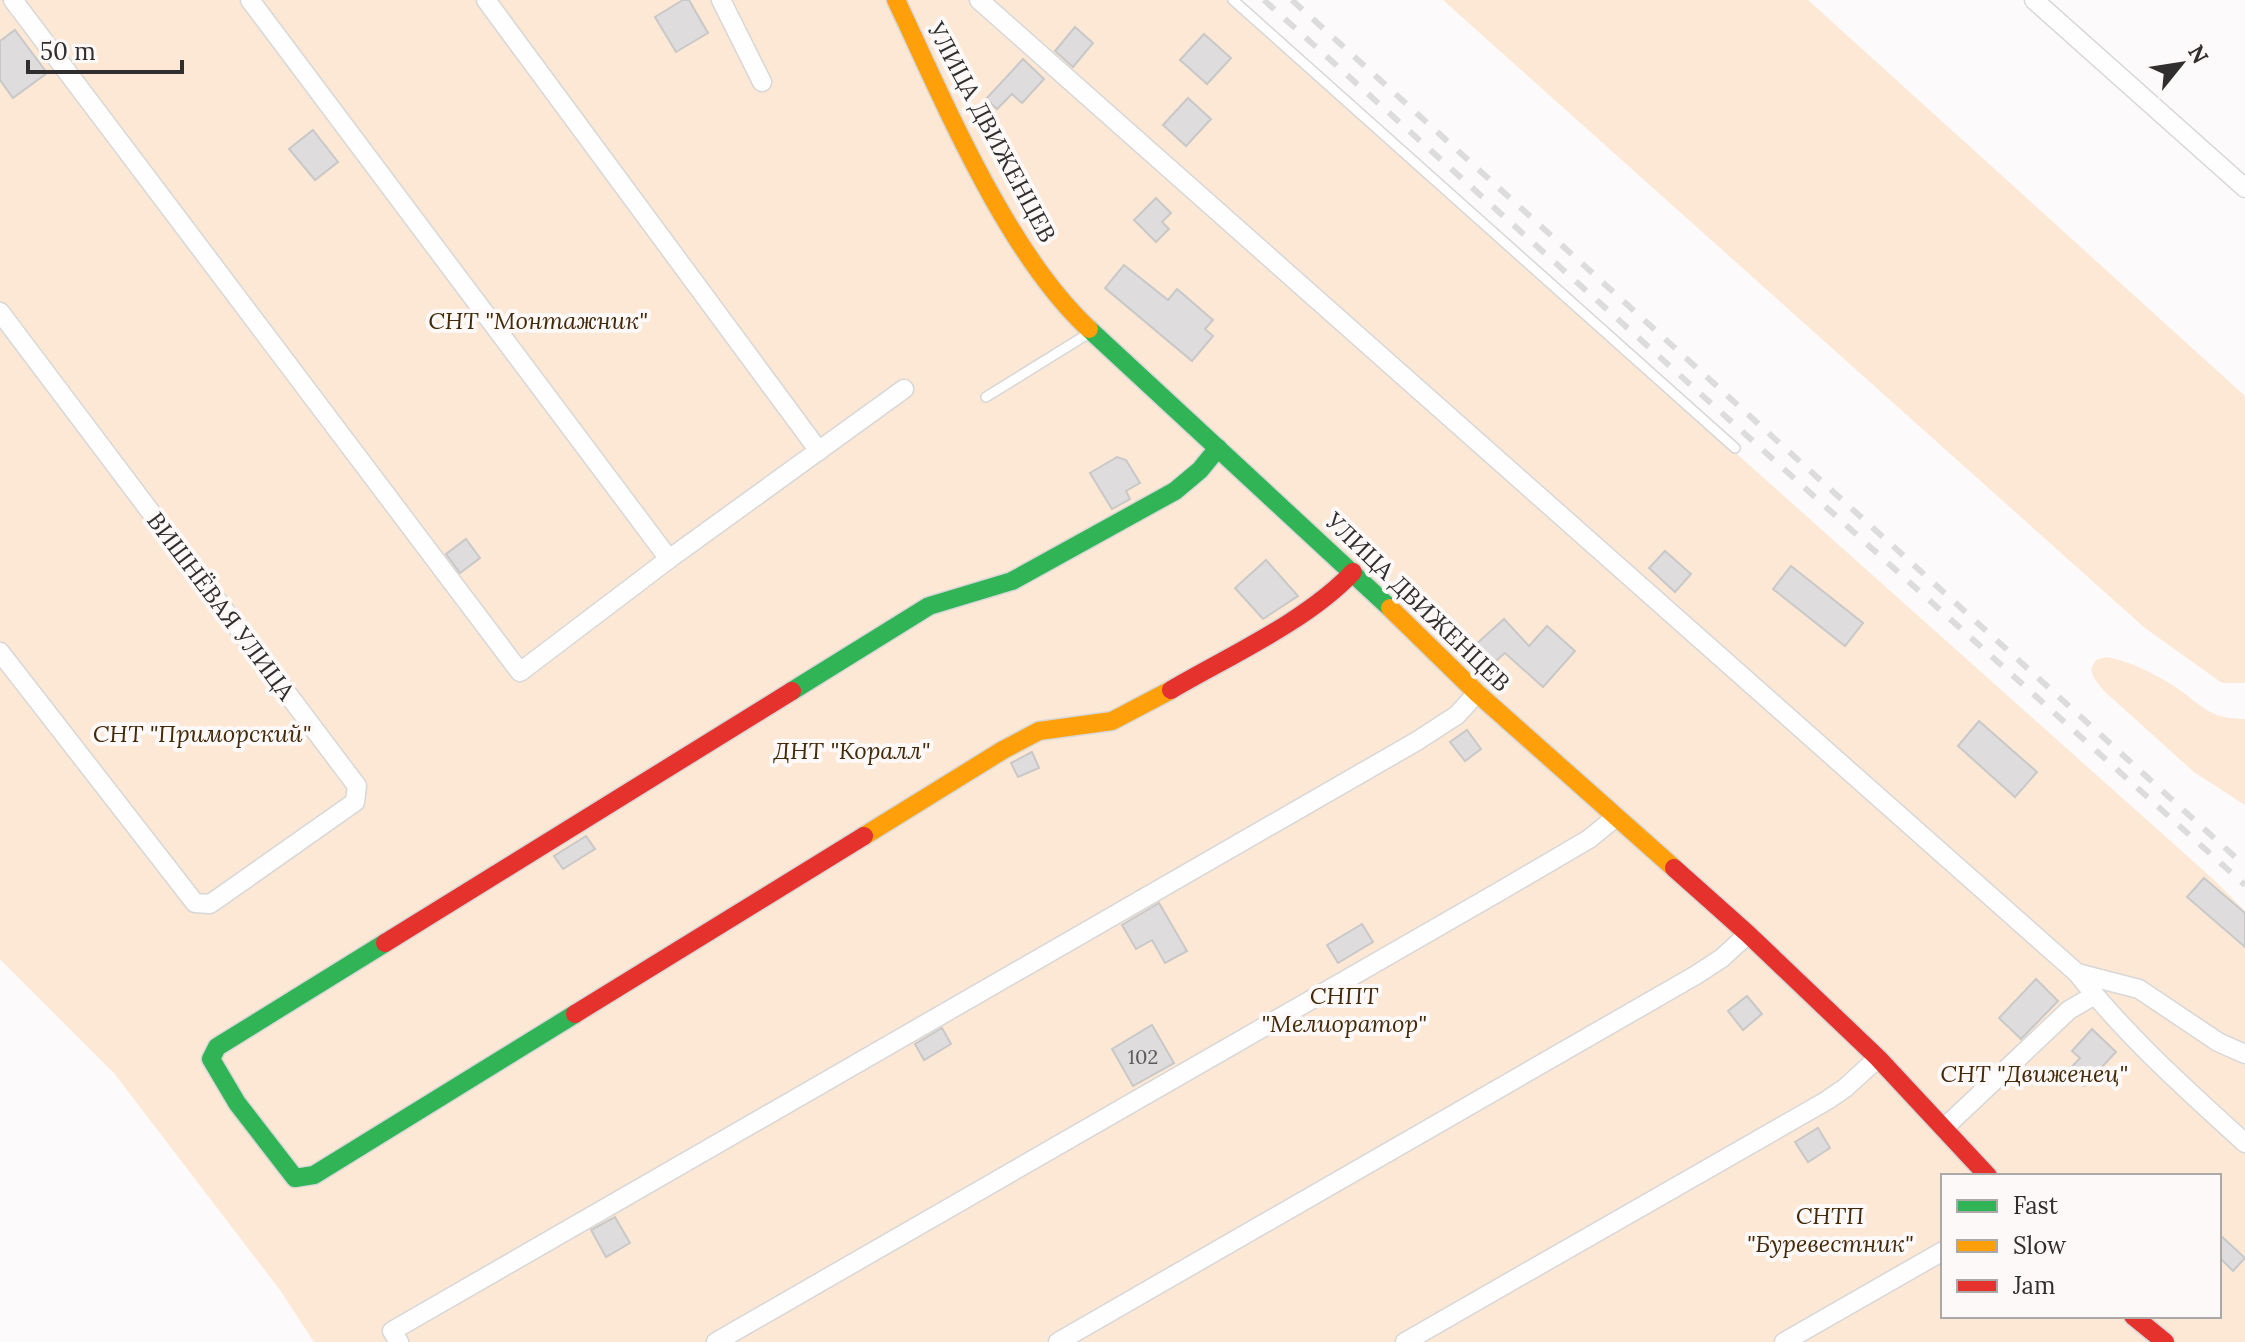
<svg xmlns="http://www.w3.org/2000/svg" width="2245" height="1342" font-family="Lora,serif">
<style>
.green{fill:#fce8d4;fill-rule:evenodd}
.building{fill:#dedcdc;stroke:#c9c8c8;stroke-width:2}
.lines{fill:none;stroke-linecap:round;stroke-linejoin:round}
.lane-casing{stroke:#d8d7d7;stroke-width:12}
.street-casing{stroke:#d8d7d7;stroke-width:21}
.fast-casing{stroke:#d8d7d7;stroke-width:21}
.slow-casing{stroke:#d8d7d7;stroke-width:21}
.jam-casing{stroke:#d8d7d7;stroke-width:21}
.lane{stroke:#fffefe;stroke-width:9}
.street{stroke:#fffefe;stroke-width:18}
.fast{stroke:#30b455;stroke-width:18}
.slow{stroke:#ff9f0a;stroke-width:18}
.jam{stroke:#e5322d;stroke-width:18}
.rail{stroke:#dddcdc;stroke-width:6;stroke-dasharray:14 14;stroke-linecap:butt}
.labels{text-anchor:middle;dominant-baseline:central;stroke-width:8;stroke-linejoin:round;paint-order:stroke}
.number-label{font-size:20px;fill:#5c5a5a}
.street-label{font-size:24px;fill:#302e2e;stroke:#fdf9f9}
.park-label{font-size:24px;font-style:italic;fill:#442a09;stroke:#fdf9f9}
</style>
<rect width="100%" height="100%" fill="#fcfafa"/>
<!-- green -->
<g class="green">
<path d="M0 0H1228L2213 879 2245 911V1342H314L280 1290 114 1073 0 959ZM1943 1176H2219V1316H1943Z"/>
<polygon points="1443,0 1808,0 2245,396 2245,683 2222,683 2145,628"/>
<path d="M2106 657C2130 661 2153 673 2174 686 2202 705 2208 719 2245 719V805L2194 772 2103 690 2094 678 2091 669 2096 660Z"/>
</g>
<!-- building -->
<g class="building">
<polygon points="683,0 689,0 708,33 676,52 655,17"/>
<polygon points="1075,27 1093,43 1073,67 1055,51"/>
<polygon points="15,30 47,73 13,98 0,80 0,41"/>
<polygon points="1204,34 1231,58 1207,84 1180,60"/>
<polygon points="1023,59 1044,79 1022,103 1012,94 997,109 986,99"/>
<polygon points="1188,98 1211,119 1186,146 1163,125"/>
<polygon points="313,130 338,162 315,180 289,149"/>
<polygon points="1156,198 1171,213 1162,222 1169,229 1156,242 1134,220"/>
<polygon points="1124,265 1168,300 1177,289 1213,320 1205,329 1213,336 1192,361 1105,288"/>
<polygon points="1117,457 1126,460 1140,483 1126,491 1130,499 1112,509 1090,473"/>
<polygon points="466,539 480,558 460,573 446,554"/>
<polygon points="1665,551 1691,574 1675,592 1649,568"/>
<polygon points="1266,560 1298,596 1263,619 1235,588"/>
<polygon points="1791,566 1863,623 1845,646 1773,589"/>
<polygon points="1504,619 1529,646 1547,626 1575,651 1543,687 1505,653 1491,665 1474,646"/>
<polygon points="1979,721 2037,772 2015,797 1958,746"/>
<polygon points="1467,730 1481,749 1465,761 1450,742"/>
<polygon points="1032,752 1039,768 1018,777 1011,763"/>
<polygon points="586,836 595,849 563,869 554,856"/>
<polygon points="2204,878 2245,913 2245,947 2187,897"/>
<polygon points="1159,903 1187,951 1165,963 1152,940 1136,949 1122,925"/>
<polygon points="1362,924 1373,942 1338,963 1327,945"/>
<polygon points="2036,979 2058,1001 2021,1039 1999,1018"/>
<polygon points="1747,996 1762,1014 1743,1030 1728,1011"/>
<polygon points="1152,1025 1174,1063 1133,1086 1112,1049"/>
<polygon points="942,1028 951,1044 924,1060 915,1044"/>
<polygon points="2092,1029 2116,1052 2084,1086 2068,1071 2080,1058 2072,1051"/>
<polygon points="1818,1128 1830,1148 1808,1162 1795,1142"/>
<polygon points="615,1217 630,1243 606,1257 591,1230"/>
<polygon points="2219,1234 2245,1258 2233,1271 2219,1257"/>
</g>
<g class="lines">
<defs>
<g id="lane">
<polyline points="1233,0 1735,448"/>
<polyline points="986,397 1091,332"/>
</g>
<g id="street">
<polyline points="13,0 520,672 669,559 904,389"/>
<polyline points="250,0 669,559"/>
<polyline points="486,0 819,451"/>
<polyline points="721,0 762,82"/>
<path d="M979 0 2077 973C2127 1037 2185 1088 2245 1143"/>
<polyline points="2034,0 2245,188"/>
<polyline points="0,312 357,786 355,802 210,904 195,903 0,652"/>
<polyline points="2077,973 2139,989 2218,1042 2245,1054"/>
<polyline points="1944,1128 2069,1010 2093,996"/>
<polyline points="399,1342 392,1331 1417,741 1457,715 1477,693"/>
<polyline points="716,1342 1502,890 1589,839 1616,817"/>
<polyline points="1058,1342 1696,975 1722,958 1748,934"/>
<polyline points="1405,1342 1826,1101 1845,1088 1878,1058"/>
<polyline points="1784,1342 1943,1251"/>
</g>
<g id="fast">
<polyline points="1089,329 1390,608"/>
<polyline points="792,691 929,606 1012,581 1175,491 1200,470 1218,448"/>
<polyline points="385,943 217,1047 211,1059 237,1103 295,1178 314,1175 575,1014"/>
</g>
<g id="slow">
<path d="M896 0C945 103 1006 252 1089 329"/>
<polyline points="1390,608 1477,693 1674,868"/>
<polyline points="864,836 1003,750 1039,731 1112,721 1171,690"/>
</g>
<g id="jam">
<path d="M1171 690C1229 656 1307 621 1353 572"/>
<polyline points="1674,868 1748,934 1878,1058 1988,1176"/>
<polyline points="385,943 792,691"/>
<polyline points="575,1014 864,836"/>
<polyline points="2133,1316 2165,1342"/>
</g>
</defs>
<!-- lane casing -->
<use href="#lane" class="lane-casing"/>
<!-- street casing -->
<use href="#street" class="street-casing"/>
<!-- fast casing -->
<use href="#fast" class="fast-casing"/>
<!-- slow casing -->
<use href="#slow" class="slow-casing"/>
<!-- jam casing -->
<use href="#jam" class="jam-casing"/>
<!-- lane -->
<use href="#lane" class="lane"/>
<!-- street -->
<use href="#street" class="street"/>
<!-- fast -->
<use href="#fast" class="fast"/>
<!-- slow -->
<use href="#slow" class="slow"/>
<!-- jam -->
<use href="#jam" class="jam"/>
<!-- rail -->
<g class="rail">
<polyline points="1264,0 2245,885"/>
<polyline points="1292,0 2245,866"/>
</g>
</g>
<g class="labels">
<!-- number labels -->
<g class="number-label">
<text x="1143" y="1056">102</text>
</g>
<!-- street labels -->
<g class="street-label">
<text transform="translate(992 132) rotate(62)">УЛИЦА ДВИЖЕНЦЕВ</text>
<text transform="translate(1418 602) rotate(44)">УЛИЦА ДВИЖЕНЦЕВ</text>
<text transform="translate(221 606) rotate(53)">ВИШНЁВАЯ УЛИЦА</text>
</g>
<!-- park labels -->
<g class="park-label">
<text x="538" y="320">СНТ "Монтажник"</text>
<text x="202" y="733">СНТ "Приморский"</text>
<text x="852" y="750">ДНТ "Коралл"</text>
<text x="1344" y="995">СНПТ<tspan x="1344" dy="28">"Мелиоратор"</tspan></text>
<text x="2034" y="1073">СНТ "Движенец"</text>
<text x="1830" y="1215">СНТП<tspan x="1830" dy="28">"Буревестник"</tspan></text>
</g>
</g>
<!-- legend -->
<rect x="1941" y="1174" width="280" height="144" fill="#fdf9f9" stroke="#aba8a8" stroke-width="2"/>
<rect x="1957" y="1200" width="40" height="12" fill="#30b455" stroke="#aba8a8" stroke-width="2"/>
<text x="2013" y="1214" font-size="24" fill="#302e2e">Fast</text>
<rect x="1957" y="1240" width="40" height="12" fill="#ff9f0a" stroke="#aba8a8" stroke-width="2"/>
<text x="2013" y="1254" font-size="24" fill="#302e2e">Slow</text>
<rect x="1957" y="1280" width="40" height="12" fill="#e5322d" stroke="#aba8a8" stroke-width="2"/>
<text x="2013" y="1294" font-size="24" fill="#302e2e">Jam</text>
<!-- north arrow -->
<g transform="translate(2181 64) rotate(60)" stroke="#fdf9f9" stroke-width="6" paint-order="stroke">
<path d="M0-6L14 30L0 20L-14 30Z" fill="#302e2e"/>
<text y="-12" font-size="22" font-weight="bold" text-anchor="middle" fill="#302e2e">N</text>
</g>
<!-- scale -->
<path d="M28 60v12h154v-12" fill="none" stroke="#302e2e" stroke-width="4"/>
<text x="40" y="60" font-size="24" fill="#302e2e" stroke="#fdf9f9" stroke-width="6" paint-order="stroke">50 m</text>
</svg>
